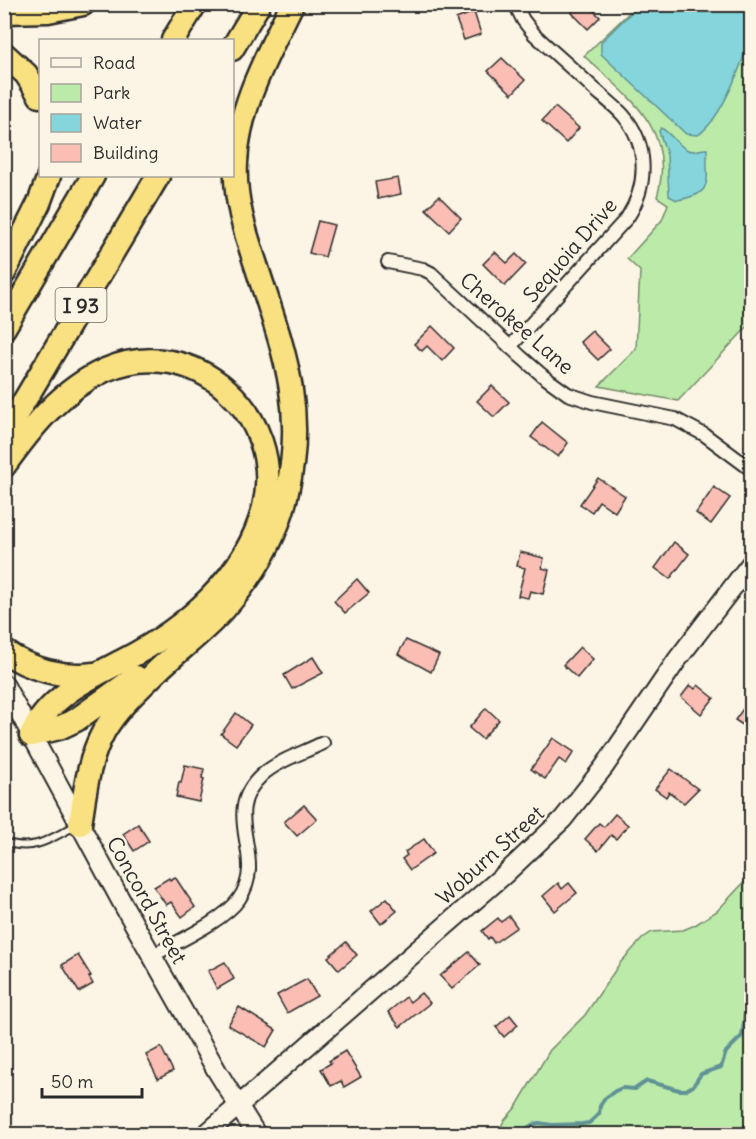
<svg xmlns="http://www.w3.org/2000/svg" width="756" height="1139" font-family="Delius,sans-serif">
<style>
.green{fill:#bbeaa9;stroke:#738a6a;stroke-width:1.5}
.water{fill:#85d6dc;stroke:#619295;stroke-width:1.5}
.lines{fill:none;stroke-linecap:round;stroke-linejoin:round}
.stream{stroke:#619295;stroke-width:4}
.building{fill:#fabeb5;stroke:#2b2b2b;stroke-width:1.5}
.lane-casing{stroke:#2b2b2b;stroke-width:10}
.street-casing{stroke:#2b2b2b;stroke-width:16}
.secondary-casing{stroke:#2b2b2b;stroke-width:22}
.highway-casing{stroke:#2b2b2b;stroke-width:27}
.lane{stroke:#fcf5e5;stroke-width:6}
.street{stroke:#fcf5e5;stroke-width:12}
.secondary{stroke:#fcf5e5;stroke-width:18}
.highway{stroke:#f9e181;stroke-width:22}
.labels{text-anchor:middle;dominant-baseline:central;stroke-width:5;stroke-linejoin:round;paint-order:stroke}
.shield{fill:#fcf5e5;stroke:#6a6863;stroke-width:1.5}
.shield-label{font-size:20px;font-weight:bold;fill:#2b2b2b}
.street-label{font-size:21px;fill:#2b2b2b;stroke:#fcf5e5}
</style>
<rect width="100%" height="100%" fill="#fcf5e5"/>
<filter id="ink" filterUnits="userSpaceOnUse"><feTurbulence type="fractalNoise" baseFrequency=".0167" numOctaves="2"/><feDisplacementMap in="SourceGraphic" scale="12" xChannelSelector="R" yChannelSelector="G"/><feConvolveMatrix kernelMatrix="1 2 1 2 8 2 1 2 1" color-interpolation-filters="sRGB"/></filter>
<g filter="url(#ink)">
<!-- green -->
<g class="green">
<path d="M637 5H751V323L678 401 599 386 636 349 640 271 627 259 662 220 668 204 657 197C677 128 628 97 584 56Z"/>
<polygon points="751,875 751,1119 735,1134 497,1134 504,1121 516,1107 550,1050 585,1015 620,963 643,938 652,932 683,930 695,925 717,911"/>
</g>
<!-- water -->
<g class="water">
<path d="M640 4 751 5C752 13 753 24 751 33 744 60 722 119 698 135L686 134 601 54V42Z"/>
<path d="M661 128C671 133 677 146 688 150 694 153 701 148 707 149 705 179 717 194 677 200L669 196 667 155 659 131Z"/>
</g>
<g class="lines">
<!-- stream -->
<polyline class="stream" points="519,1134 532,1125 539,1123 552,1125 582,1124 589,1123 599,1114 600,1106 604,1099 615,1091 622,1088 635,1089 647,1081 679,1090 686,1090 693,1086 701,1074 721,1067 726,1052 742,1036 745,1015 752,998"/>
</g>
<!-- building -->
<g class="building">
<polygon points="566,4 587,4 600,17 588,29 572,13 573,12"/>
<polygon points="474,12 481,34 464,40 456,19"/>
<polygon points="502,58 525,80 512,94 488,71"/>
<polygon points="555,107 579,128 566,143 542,121"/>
<polygon points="398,178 401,194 378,199 375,182"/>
<polygon points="439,196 461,218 449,231 426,209"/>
<polygon points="318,221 334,225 325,257 309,253"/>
<polygon points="495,252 507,263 516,254 526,264 505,286 483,264"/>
<polygon points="432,326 454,348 442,361 427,346 422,351 414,344"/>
<polygon points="592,331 610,349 598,360 580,342"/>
<polygon points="492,386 509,402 494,417 477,401"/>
<polygon points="542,422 568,443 558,457 531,437"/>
<polygon points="598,478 625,496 615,512 599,501 592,512 580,504"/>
<polygon points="714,487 730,498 711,524 696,513"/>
<polygon points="674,542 689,554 670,579 655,568"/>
<polygon points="520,552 544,558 542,568 549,570 543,594 530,591 528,598 518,596 525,568 517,566"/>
<polygon points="357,579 369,593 345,613 334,601"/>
<polygon points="406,640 439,655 431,672 398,654"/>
<polygon points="580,647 593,659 577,678 563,665"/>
<polygon points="313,657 323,673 292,689 284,675"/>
<polygon points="690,685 695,689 698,685 714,698 701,714 681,697"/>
<polygon points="745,706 752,711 752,731 735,720"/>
<polygon points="486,708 499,720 482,739 469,728"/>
<polygon points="236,713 251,725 236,745 221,734"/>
<polygon points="553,738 574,752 566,764 559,759 545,779 531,769"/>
<polygon points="185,765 204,769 202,778 204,779 199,802 176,797 179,782 181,783"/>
<polygon points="671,769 698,789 684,803 669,792 666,797 655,789"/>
<polygon points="304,805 317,819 297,836 284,822"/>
<polygon points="615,814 628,825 616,839 611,835 598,851 585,839 599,823 604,827"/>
<polygon points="138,824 149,841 134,851 123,834"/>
<polygon points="424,839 434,853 410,870 402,859 407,855 405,852"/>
<polygon points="175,877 195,907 182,917 171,902 166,905 154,887 169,878 170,880"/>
<polygon points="558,883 562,889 569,883 577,893 555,911 543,896"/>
<polygon points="387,898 397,911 381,924 371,911"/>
<polygon points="509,916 517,927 494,943 490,937 488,939 482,931 498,918 501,922"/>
<polygon points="346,942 357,955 339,970 328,957"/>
<polygon points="469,952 480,965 452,989 440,976"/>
<polygon points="78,955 91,976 89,977 93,984 79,992 62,965"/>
<polygon points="225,962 234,979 217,989 208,971"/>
<polygon points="307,979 317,996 287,1013 277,995"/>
<polygon points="421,993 430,1003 400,1027 388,1012 406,997 410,1002"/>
<polygon points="239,1007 276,1030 266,1047 228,1025"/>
<polygon points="510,1015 518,1025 504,1037 496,1027"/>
<polygon points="161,1047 173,1071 158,1079 146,1055"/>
<polygon points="345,1051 361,1077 344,1087 341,1081 331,1086 321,1069 331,1063 329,1061"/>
</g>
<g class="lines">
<defs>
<path id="lane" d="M4 842C36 852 49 839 77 825"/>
<g id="street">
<polyline points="388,262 423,269 431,273 520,356 543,376 568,394 592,402 675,419 705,435 752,470"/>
<path d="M510 347 627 218C648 186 649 145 623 115 614 105 602 96 592 87 573 69 553 52 534 34L523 20 515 4"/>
<path d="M152 956C176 942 224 921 239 899 269 856 218 815 262 775 279 760 303 753 323 743"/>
</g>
<g id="secondary">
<polyline points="4,684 125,908 217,1071 256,1134"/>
<polyline points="206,1134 505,874 563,819 604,767 677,660 752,562"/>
</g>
<g id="highway">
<polyline points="4,12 48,11 83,4"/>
<polyline points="173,40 195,4"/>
<polyline points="232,49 259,4"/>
<polyline points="4,54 26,74 40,96"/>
<polyline points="4,273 39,203 49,176"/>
<polyline points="4,328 93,176"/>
<polyline points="4,435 158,176"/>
<path d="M4 466C32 427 61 390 105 370 194 331 286 415 264 507 247 576 185 629 124 660 88 679 49 696 31 735"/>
<path d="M4 651C30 670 63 678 94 674"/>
<polyline points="31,735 59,728 76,720 136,677"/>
<path d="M80 824C85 792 88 760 104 731 118 707 139 689 158 670 180 649 205 631 225 608 254 575 278 535 287 492 307 406 282 346 256 265 245 232 234 199 236 163 238 107 268 54 292 4"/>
</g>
</defs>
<!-- lane casing -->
<use href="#lane" class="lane-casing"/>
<!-- street casing -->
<use href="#street" class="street-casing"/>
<!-- secondary casing -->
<use href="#secondary" class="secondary-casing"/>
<!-- highway casing -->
<use href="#highway" class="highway-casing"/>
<!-- lane -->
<use href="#lane" class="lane"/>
<!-- street -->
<use href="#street" class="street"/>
<!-- secondary -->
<use href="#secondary" class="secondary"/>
<!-- highway -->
<use href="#highway" class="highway"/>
</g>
</g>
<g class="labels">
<!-- shield labels -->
<rect class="shield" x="55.5" y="288" width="51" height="34" rx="4.5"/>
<g class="shield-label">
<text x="81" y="305">I 93</text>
</g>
<!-- street labels -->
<g class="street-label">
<text transform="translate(570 250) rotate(-49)">Sequoia Drive</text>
<text transform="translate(517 323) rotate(41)">Cherokee Lane</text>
<text transform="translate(490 855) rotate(-42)">Woburn Street</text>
<text transform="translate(147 900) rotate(61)">Concord Street</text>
</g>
</g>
<!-- margin -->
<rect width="756" height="1139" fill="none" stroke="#fcf5e5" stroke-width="24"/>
<rect x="12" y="12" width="732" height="1115" fill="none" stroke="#2b2b2b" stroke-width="2" filter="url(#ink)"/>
<!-- legend -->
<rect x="39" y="39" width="195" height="138" fill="#fcf5e5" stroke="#a8a49b" stroke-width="1.5"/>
<rect x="51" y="58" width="30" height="9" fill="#fcf5e5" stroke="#a8a49b" stroke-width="1.5"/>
<text x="93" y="69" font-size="18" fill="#2b2b2b">Road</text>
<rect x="51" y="84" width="30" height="18" fill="#bbeaa9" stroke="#a8a49b" stroke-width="1.5"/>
<text x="93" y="99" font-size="18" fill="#2b2b2b">Park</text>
<rect x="51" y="114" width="30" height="18" fill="#85d6dc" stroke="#a8a49b" stroke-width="1.5"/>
<text x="93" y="129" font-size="18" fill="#2b2b2b">Water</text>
<rect x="51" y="144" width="30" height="18" fill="#fabeb5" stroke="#a8a49b" stroke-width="1.5"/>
<text x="93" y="159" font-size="18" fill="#2b2b2b">Building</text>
<!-- scale -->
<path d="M42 1088v9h100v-9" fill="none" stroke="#2b2b2b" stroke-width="3"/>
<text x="51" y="1088" font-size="18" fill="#2b2b2b" stroke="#fcf5e5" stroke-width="4.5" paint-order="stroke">50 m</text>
</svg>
